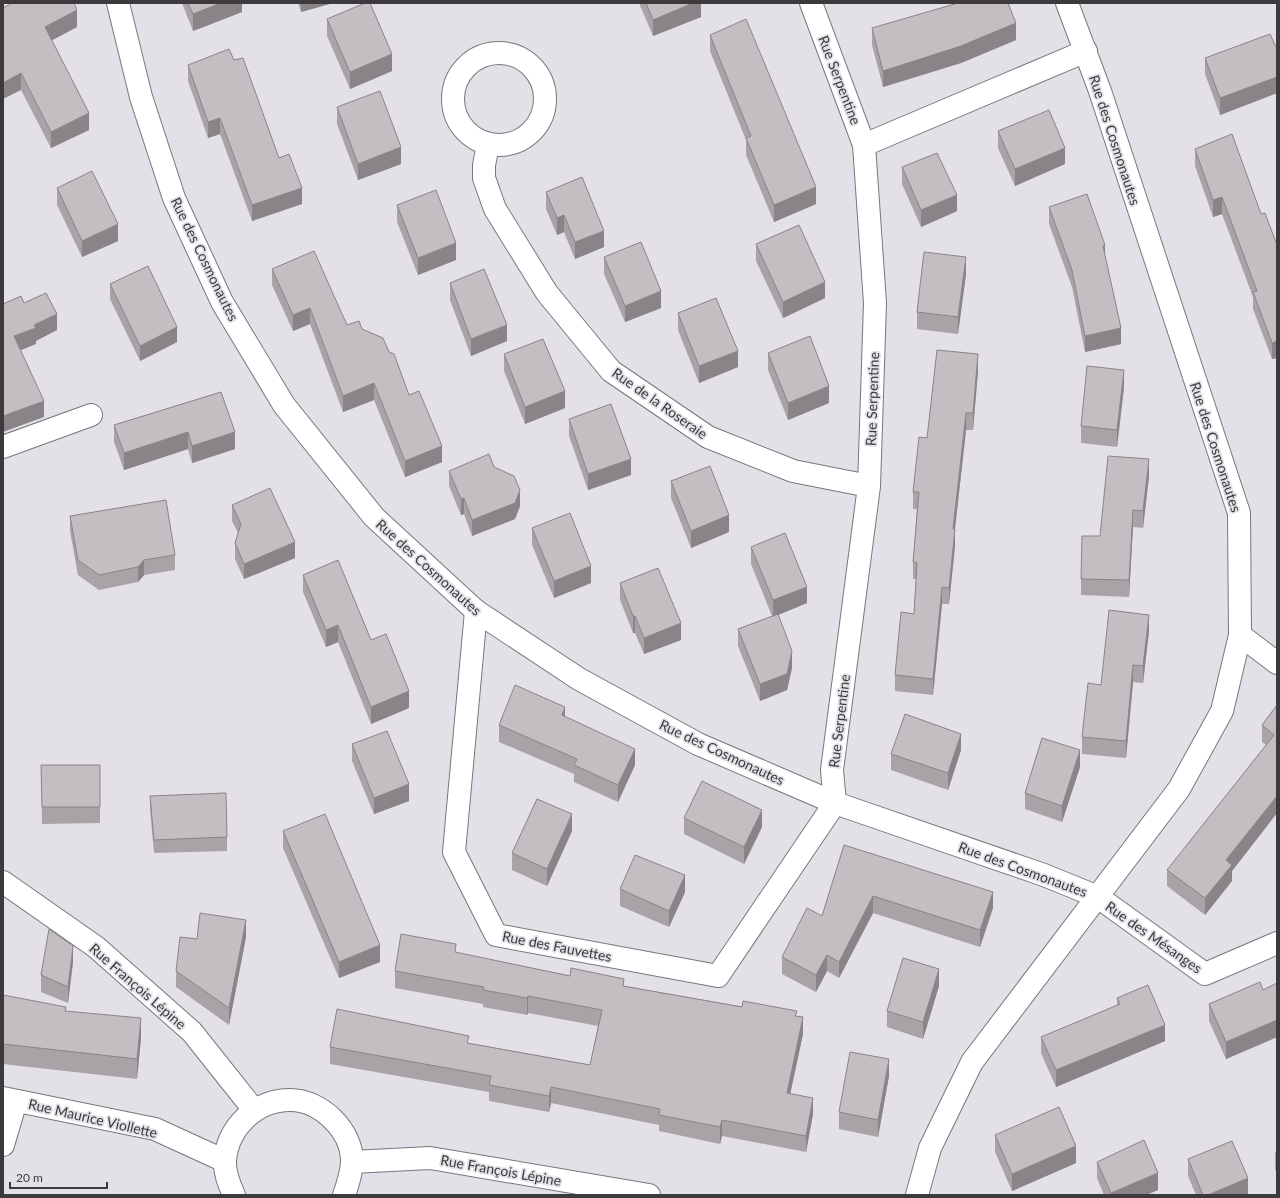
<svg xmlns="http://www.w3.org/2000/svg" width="1280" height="1198" font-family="Lato,sans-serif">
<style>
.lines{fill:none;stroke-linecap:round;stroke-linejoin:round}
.minor-casing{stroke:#79767c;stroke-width:24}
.minor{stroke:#fff;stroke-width:22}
.wall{fill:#a9a3a7}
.shaded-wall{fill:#898488}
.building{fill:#c4bdc2;stroke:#898488}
.labels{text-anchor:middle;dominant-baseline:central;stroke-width:3.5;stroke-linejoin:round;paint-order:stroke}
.street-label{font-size:14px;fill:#3c3a3d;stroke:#e3e0e7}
</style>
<rect width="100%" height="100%" fill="#e3e0e7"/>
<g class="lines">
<defs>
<g id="minor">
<polyline points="118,3 141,97 174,198 222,302 284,405 374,517 476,611 579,679 698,744 835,803 1044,875 1098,897 1205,974 1277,943"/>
<circle cx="499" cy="99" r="46"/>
<polyline points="488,145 484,165 484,178 495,209 547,293 611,371 708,437 793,471 869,486"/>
<polyline points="864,145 1086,51"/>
<polyline points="3,447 91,415"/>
<polyline points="476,611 454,852 496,935 718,976 835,803 832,770 869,486 875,303 864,145 811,3"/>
<polyline points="1240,635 1277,663"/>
<polyline points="3,882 96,947 192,1032 254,1110"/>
<polyline points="3,1098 155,1129 225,1161"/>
<polyline points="3,1145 16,1101"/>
<polyline points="352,1162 430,1158 649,1195"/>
<path d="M234 1195C229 1184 224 1172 225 1160 228 1127 256 1100 290 1100 321 1100 353 1131 352 1163 351 1175 348 1184 344 1195"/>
<polyline points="917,1195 930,1148 972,1062 1179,789 1222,711 1240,635 1239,513 1100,91 1067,3"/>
</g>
</defs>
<!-- minor casing -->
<use href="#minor" class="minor-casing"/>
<!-- minor -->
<use href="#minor" class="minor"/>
</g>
<!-- wall -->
<g class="wall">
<polygon points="182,3 242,3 242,12 193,31"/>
<polygon points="298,3 333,3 301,12"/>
<polygon points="639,3 701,3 701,17 653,36"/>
<polygon points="3,8 77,27 52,40 89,130 51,148 21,90"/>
<polygon points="327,19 392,71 350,89 327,36"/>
<polygon points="872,28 1016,40 961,63 883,87 872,45"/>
<polygon points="710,35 816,204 774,222 746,155 746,140 710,51"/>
<polygon points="1277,47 1277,93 1220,115 1205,74 1205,58"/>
<polygon points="234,60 279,158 302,204 252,221 220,134 208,138 188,81 188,65"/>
<polygon points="337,107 401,164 358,180 337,124"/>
<polygon points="998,131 1065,164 1015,186 998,148"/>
<polygon points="1195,149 1261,214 1277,245 1277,358 1272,359 1253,309 1253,297 1222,214 1213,217 1195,166"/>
<polygon points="902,167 957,211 921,227 902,184"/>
<polygon points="57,188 118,241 82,257 57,205"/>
<polygon points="546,192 604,247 575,259 564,232 557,235 546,209"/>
<polygon points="397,205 456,260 418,275 397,222"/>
<polygon points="1049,207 1105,257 1121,344 1085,352 1072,287 1049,224"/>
<polygon points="756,244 825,298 783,318 756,261"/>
<polygon points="604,257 661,308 625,322 604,274"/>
<polygon points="272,269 347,325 362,329 389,352 409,395 442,462 405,477 374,400 343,412 310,324 293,331 272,285"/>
<polygon points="966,274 958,334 917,329 917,312"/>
<polygon points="450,283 507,341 471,356 450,300"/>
<polygon points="110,284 177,342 140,361 110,299"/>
<polygon points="678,313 738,367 699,383 678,330"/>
<polygon points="768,353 829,403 788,420 768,370"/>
<polygon points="504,354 565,408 525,424 504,371"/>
<polygon points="978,371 973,430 966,430 955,529 955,546 949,604 942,604 933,695 895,691 895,675 914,614 916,579 913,579 913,562 917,509 913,509 913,492 927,438"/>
<polygon points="1124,387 1117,447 1081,443 1081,426"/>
<polygon points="221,392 235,449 192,463 188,449 124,470 114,442 114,425"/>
<polygon points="569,419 631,475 588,490 569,436"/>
<polygon points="494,467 520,506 515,519 472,536 464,514 461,515 449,486 449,471"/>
<polygon points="1149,476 1143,528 1133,527 1129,597 1081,595 1081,579 1100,536"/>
<polygon points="671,481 729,532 691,548 671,498"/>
<polygon points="232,505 295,558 244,579 235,559 235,543 238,533 232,521"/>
<polygon points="70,516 175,555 175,570 144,575 138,582 99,590 78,575 70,531"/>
<polygon points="532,528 591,583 554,598 532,545"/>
<polygon points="751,547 807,603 778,615 792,668 787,690 760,701 738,646 738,629 772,616 751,564"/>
<polygon points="303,575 371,640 409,708 371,724 338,642 326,647 303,592"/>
<polygon points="620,583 681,640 644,654 635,633 633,633 620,600"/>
<polygon points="1149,631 1143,683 1133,682 1126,758 1082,754 1082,737 1101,685"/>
<polygon points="1277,705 1277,813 1232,871 1232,881 1205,915 1167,886 1167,870 1266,745 1262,742 1262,725"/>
<polygon points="565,717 635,765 618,802 574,782 574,774 499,742 499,725"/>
<polygon points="352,744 409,801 374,814 352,761"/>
<polygon points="961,750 948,790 891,770 891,754"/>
<polygon points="41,765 100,765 100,823 42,824"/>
<polygon points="1080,767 1062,822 1025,809 1025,793"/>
<polygon points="150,796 227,837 227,851 154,853 150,809"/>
<polygon points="684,818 762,827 744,864 684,834"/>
<polygon points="283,831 380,962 339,978 283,848"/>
<polygon points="572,831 547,886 512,870 512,853"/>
<polygon points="844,845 993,908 980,947 873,913 839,978 827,971 816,992 782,974 782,957 822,916"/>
<polygon points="620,889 685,892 669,927 620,906"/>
<polygon points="246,937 229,1025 176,987 176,971 197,939"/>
<polygon points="456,953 624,986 797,1016 803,1034 790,1093 813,1114 806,1152 722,1136 720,1144 659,1131 659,1125 551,1103 549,1112 489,1101 489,1092 330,1064 330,1047 469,1043 590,1065 598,1026 528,1013 527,1015 483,1007 483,1004 395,988 395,971"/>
<polygon points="73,962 68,1003 41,992 41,975"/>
<polygon points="1277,983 1277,1037 1226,1059 1209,1021 1209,1004 1263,990"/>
<polygon points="939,986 923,1039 887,1027 887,1011"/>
<polygon points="3,995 66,1011 141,1038 137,1079 3,1064"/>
<polygon points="1117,998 1165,1041 1056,1087 1041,1053 1041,1037 1117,1005"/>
<polygon points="889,1076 878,1137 839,1129 839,1112"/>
<polygon points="995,1135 1076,1163 1012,1191 995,1152"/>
<polygon points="1277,1151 1277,1173 1275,1169 1275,1152"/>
<polygon points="1188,1159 1248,1194 1246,1195 1196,1195 1188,1176"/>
<polygon points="1097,1162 1158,1190 1146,1195 1104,1195 1097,1178"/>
</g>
<!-- shaded-wall -->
<g class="shaded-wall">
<polygon points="221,3 242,3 242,12 193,31 193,14"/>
<polygon points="301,3 333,3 301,12"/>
<polygon points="693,3 701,3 701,17 653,36 653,20"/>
<polygon points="77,10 77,27 45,44 45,27"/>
<polygon points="1016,23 1016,40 961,63 883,87 883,71"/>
<polygon points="392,54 392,71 350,89 350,72"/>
<polygon points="21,73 21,90 3,99 3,83"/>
<polygon points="1277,77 1277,93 1220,115 1220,98"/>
<polygon points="89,113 89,130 51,148 51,132"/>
<polygon points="220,118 220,134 208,138 208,122"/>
<polygon points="401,147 401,164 358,180 358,164"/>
<polygon points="1065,148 1065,164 1015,186 1015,169"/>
<polygon points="816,187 816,204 774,222 774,205"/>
<polygon points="302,188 302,204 252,221 252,205"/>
<polygon points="957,195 957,211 921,227 921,210"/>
<polygon points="1222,197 1222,214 1213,217 1213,200"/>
<polygon points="564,215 564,232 557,235 557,218"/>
<polygon points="118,224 118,241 82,257 82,241"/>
<polygon points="604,231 604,247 575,259 575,242"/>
<polygon points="456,243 456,260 418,275 418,258"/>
<polygon points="1105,245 1105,262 1103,246"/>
<polygon points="966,257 966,274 958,334 958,317"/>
<polygon points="825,282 825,298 783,318 783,302"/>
<polygon points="661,291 661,308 625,322 625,306"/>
<polygon points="310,308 310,324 293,331 293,315"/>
<polygon points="57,314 57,330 36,341 36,344 14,353 14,336 34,325"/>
<polygon points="507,325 507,341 471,356 471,339"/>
<polygon points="177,327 177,342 140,361 140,346"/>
<polygon points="1121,328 1121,344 1085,352 1085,336"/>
<polygon points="1277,341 1277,358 1272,359 1272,343"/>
<polygon points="738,351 738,367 699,383 699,366"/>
<polygon points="978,354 978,371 973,430 973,413"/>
<polygon points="1124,370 1124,387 1117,447 1117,430"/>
<polygon points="374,383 374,400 343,412 343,396"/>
<polygon points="829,386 829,403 788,420 788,403"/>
<polygon points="565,391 565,408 525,424 525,407"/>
<polygon points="44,401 44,417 3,432 3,416"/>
<polygon points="966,413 966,430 953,546 953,529"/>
<polygon points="188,432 188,449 124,470 124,453"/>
<polygon points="235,432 235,449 192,463 192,446"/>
<polygon points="442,446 442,462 405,477 405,461"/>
<polygon points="631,459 631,475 588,490 588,474"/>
<polygon points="1149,459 1149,476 1143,528 1143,511"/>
<polygon points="520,490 520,506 515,519 472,536 472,520"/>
<polygon points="464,498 464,514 461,515 461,499"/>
<polygon points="1133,510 1133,527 1129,597 1129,580"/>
<polygon points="729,515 729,532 691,548 691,531"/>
<polygon points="955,529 955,546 949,604 949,588"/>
<polygon points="295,542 295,558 244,579 244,564"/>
<polygon points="144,560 144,575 138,582 138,567"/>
<polygon points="591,566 591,583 554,598 554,581"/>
<polygon points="807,587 807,603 773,617 773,600"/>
<polygon points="942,587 942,604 933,695 933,679"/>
<polygon points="1149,615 1149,631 1143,683 1143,666"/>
<rect x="633" y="616" width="2" height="17"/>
<polygon points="681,623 681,640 644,654 644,638"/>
<polygon points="338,625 338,642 326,647 326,630"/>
<polygon points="792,651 792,668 787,690 760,701 760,684"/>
<polygon points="1133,665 1133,682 1126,758 1126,741"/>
<polygon points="409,691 409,708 371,724 371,707"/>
<polygon points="565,707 565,724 562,715"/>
<polygon points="961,734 961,750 948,790 948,773"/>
<polygon points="635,749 635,765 618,802 618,785"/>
<polygon points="1080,750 1080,767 1062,822 1062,806"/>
<polygon points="409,784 409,801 374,814 374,798"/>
<polygon points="1277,796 1277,813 1232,871 1232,881 1205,915 1205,898 1226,860"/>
<polygon points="762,810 762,827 744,864 744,847"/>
<polygon points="572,814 572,831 547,886 547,869"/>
<polygon points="685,875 685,892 669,927 669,911"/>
<polygon points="993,892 993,908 980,947 980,930"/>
<polygon points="873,896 873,913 839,978 839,962"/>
<polygon points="246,920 246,937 229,1025 229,1008"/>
<polygon points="380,945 380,962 339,978 339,962"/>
<polygon points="73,946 73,962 68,1003 68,987"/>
<polygon points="827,955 827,971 816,992 816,975"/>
<polygon points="939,969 939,986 923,1039 923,1022"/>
<polygon points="528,996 528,1013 527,1015 527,998"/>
<polygon points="803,1017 803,1034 787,1109 787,1093"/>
<polygon points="141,1018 141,1038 137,1079 137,1059"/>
<polygon points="1277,1020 1277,1037 1226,1059 1226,1042"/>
<polygon points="1165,1025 1165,1041 1056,1087 1056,1070"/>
<polygon points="889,1059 889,1076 878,1137 878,1120"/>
<polygon points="551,1087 551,1103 549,1112 549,1096"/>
<polygon points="813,1098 813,1114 806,1152 806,1136"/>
<polygon points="722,1120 722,1136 720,1144 720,1127"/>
<polygon points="1076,1146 1076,1163 1012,1191 1012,1174"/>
<polygon points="1158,1173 1158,1190 1146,1195 1111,1195 1111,1193"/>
<polygon points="1248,1178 1248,1194 1246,1195 1208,1195"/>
</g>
<!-- building -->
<g class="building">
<polygon points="12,3 74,3 77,10 45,27 89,113 51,132 21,73 3,83 3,8"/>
<polygon points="188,3 221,3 193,14"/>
<polygon points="365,3 370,3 392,54 350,72 327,19"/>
<polygon points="646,3 693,3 653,20"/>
<polygon points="958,3 1008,3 1016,23 961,46 883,71 872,28"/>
<polygon points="746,19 816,187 774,205 746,138 751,136 710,35"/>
<polygon points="1270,34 1276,47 1277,47 1277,77 1220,98 1205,58"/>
<polygon points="229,49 234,60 243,58 279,158 289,154 302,188 252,205 220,118 208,122 188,65"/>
<polygon points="380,91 401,147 358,164 337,107"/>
<polygon points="1049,110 1065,148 1015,169 998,131"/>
<polygon points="1232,134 1261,214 1265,213 1277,245 1277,341 1272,343 1253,292 1257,291 1222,197 1213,200 1195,149"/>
<polygon points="937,153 957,195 921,210 902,167"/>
<polygon points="92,171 118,224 82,241 57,188"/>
<polygon points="582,177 604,231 575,242 564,215 557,218 546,192"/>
<polygon points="436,190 456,243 418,258 397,205"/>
<polygon points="1087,194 1105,245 1103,246 1121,328 1085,336 1072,270 1049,207"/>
<polygon points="799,225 825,282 783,302 756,244"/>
<polygon points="641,242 661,291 625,306 604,257"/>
<polygon points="314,251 347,325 359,321 362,329 383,338 389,352 394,354 409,395 419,391 442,446 405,461 374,383 343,396 310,308 293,315 272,269"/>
<polygon points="924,252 966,257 958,317 917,312"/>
<polygon points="148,266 177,327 140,346 110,284"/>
<polygon points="484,269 507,325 471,339 450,283"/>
<polygon points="46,293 57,314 34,325 36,328 14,336 44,401 3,416 3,304 21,296 24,303"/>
<polygon points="716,298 738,351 699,366 678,313"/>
<polygon points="810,336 829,386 788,403 768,353"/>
<polygon points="543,339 565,391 525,407 504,354"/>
<polygon points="937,350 978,354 973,413 966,413 953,529 955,529 949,588 942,587 933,679 895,675 901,612 914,614 917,563 913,562 919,492 913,492 919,437 927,438"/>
<polygon points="1087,366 1124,370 1117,430 1081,426"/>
<polygon points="221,392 235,432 192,446 188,432 124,453 114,425"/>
<polygon points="611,404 631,459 588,474 569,419"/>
<polygon points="489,454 494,467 514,476 520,490 515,503 472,520 464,498 461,499 449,471"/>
<polygon points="1108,456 1149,459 1143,511 1133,510 1129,580 1081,579 1082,536 1100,536"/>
<polygon points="710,466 729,515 691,531 671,481"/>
<polygon points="270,488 295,542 244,564 235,543 241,524 232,505"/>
<polygon points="166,500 175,555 144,560 138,567 99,575 78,560 70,516"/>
<polygon points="570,513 591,566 554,581 532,528"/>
<polygon points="785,533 807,587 773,600 751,547"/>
<polygon points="338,560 371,640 386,634 409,691 371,707 338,625 326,630 303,575"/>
<polygon points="658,568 681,623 644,638 635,616 633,616 620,583"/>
<polygon points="1109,610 1149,615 1143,666 1133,665 1126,741 1082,737 1088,683 1101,685"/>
<polygon points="778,614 792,651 787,674 760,684 738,629"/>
<polygon points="515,685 565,707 562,715 635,749 618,785 574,765 577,759 499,725"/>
<polygon points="1277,705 1277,796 1226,860 1232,865 1205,898 1167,870 1274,735 1262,725"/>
<polygon points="905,714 961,734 948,773 891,754"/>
<polygon points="387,731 409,784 374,798 352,744"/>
<polygon points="1042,738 1080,750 1062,806 1025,793"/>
<polygon points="41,765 100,765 100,807 42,807"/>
<polygon points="702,781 762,810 744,847 684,818"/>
<polygon points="226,793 227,837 154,840 150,796"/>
<polygon points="537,799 572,814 547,869 512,853"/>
<polygon points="325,814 380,945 339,962 283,831"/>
<polygon points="844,845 993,892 980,930 873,896 839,962 827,955 816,975 782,957 807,908 822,916"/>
<polygon points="635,855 685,875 669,911 620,889"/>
<polygon points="200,913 246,920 229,1008 176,971 180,937 197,939"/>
<polygon points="49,929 73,946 68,987 41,975"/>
<polygon points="401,934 456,944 455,952 570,976 571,968 624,979 623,986 742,1007 743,1001 797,1011 795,1016 803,1017 787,1093 813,1098 806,1136 722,1120 720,1127 659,1115 660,1109 551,1087 549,1096 489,1085 491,1076 330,1047 337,1009 469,1036 467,1043 590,1065 602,1010 528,996 527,998 483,990 484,987 395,971"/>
<polygon points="903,958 939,969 923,1022 887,1011"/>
<polygon points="1260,982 1263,990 1277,983 1277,1020 1226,1042 1209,1004"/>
<polygon points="1148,985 1165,1025 1056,1070 1041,1037 1120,1004 1117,998"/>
<polygon points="3,995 66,1007 65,1011 141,1018 137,1059 3,1044"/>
<polygon points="850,1052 889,1059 878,1120 839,1112"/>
<polygon points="1059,1107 1076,1146 1012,1174 995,1135"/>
<polygon points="1144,1140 1158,1173 1111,1193 1097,1162"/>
<polygon points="1232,1141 1248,1178 1208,1195 1203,1195 1188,1159"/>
</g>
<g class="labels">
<!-- street labels -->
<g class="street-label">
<text transform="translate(840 80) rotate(69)">Rue Serpentine</text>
<text transform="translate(1115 140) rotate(72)">Rue des Cosmonautes</text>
<text transform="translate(205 259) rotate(64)">Rue des Cosmonautes</text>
<text transform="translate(872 399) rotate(-88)">Rue Serpentine</text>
<text transform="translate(660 403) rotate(35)">Rue de la Roseraie</text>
<text transform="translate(1216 447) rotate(72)">Rue des Cosmonautes</text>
<text transform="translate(429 567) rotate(42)">Rue des Cosmonautes</text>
<text transform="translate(839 721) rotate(-83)">Rue Serpentine</text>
<text transform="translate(722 752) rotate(25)">Rue des Cosmonautes</text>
<text transform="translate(1023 869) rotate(20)">Rue des Cosmonautes</text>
<text transform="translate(1154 937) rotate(35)">Rue des Mésanges</text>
<text transform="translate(557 946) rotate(11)">Rue des Fauvettes</text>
<text transform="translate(138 986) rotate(41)">Rue François Lépine</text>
<text transform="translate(93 1118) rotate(13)">Rue Maurice Viollette</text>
<text transform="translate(501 1170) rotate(10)">Rue François Lépine</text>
</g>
</g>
<!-- border -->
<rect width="1280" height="1198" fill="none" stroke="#3c3a3d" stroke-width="8"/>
<!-- scale -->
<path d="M10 1182v6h97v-6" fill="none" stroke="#3c3a3d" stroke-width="2"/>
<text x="16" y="1182" font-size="12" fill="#3c3a3d" stroke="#e3e0e7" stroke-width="3" paint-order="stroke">20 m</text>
</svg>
